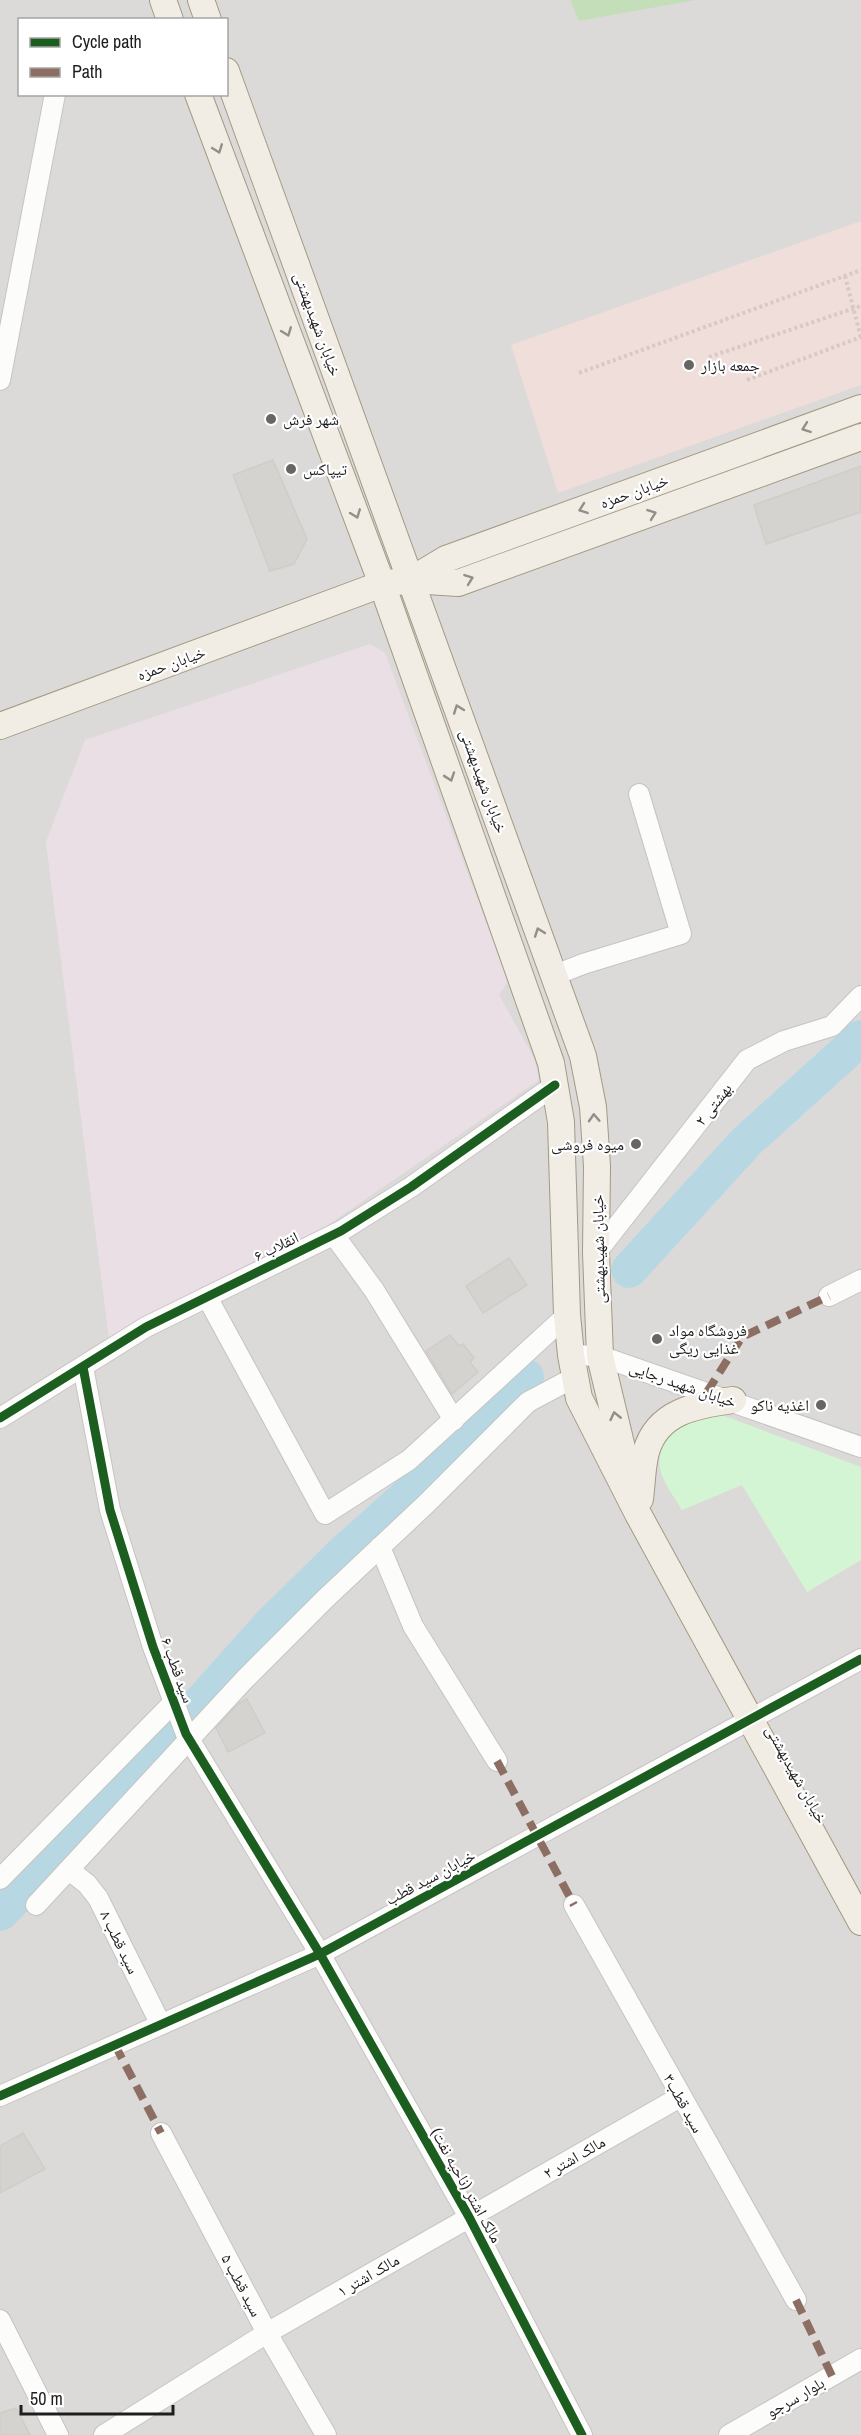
<svg xmlns="http://www.w3.org/2000/svg" width="861" height="2435" font-family="'Archivo Narrow','Noto Naskh Arabic',sans-serif">
<style>
.residential{fill:#dcdad8;fill-rule:evenodd}
.commercial{fill:#f0dedb}
.industrial{fill:#ebdfe6}
.forest{fill:#c5deba}
.park{fill:#d3f5d4}
.lines{fill:none;stroke-linecap:round;stroke-linejoin:round}
.river{stroke:#b7d8e3;stroke-width:36}
.building{fill:#d5d3cf;stroke:#d0cdc8;stroke-width:1.5}
.minor-casing{stroke:#c5c4c3;stroke-width:22}
.major-casing{stroke:#a39a83;stroke-width:28}
.path{stroke:#d7c9c6;stroke-width:4;stroke-dasharray:3 3;stroke-linecap:butt}
.minor{stroke:#fcfcfb;stroke-width:20}
.major{stroke:#f1ece4;stroke-width:26}
.quiet{stroke:#8d6e63;stroke-width:8;stroke-dasharray:15 8;stroke-linecap:butt}
.cycleway-casing{stroke:#fff;stroke-width:13}
.cycleway{stroke:#1b5e20;stroke-width:9}
.oneway{stroke:#928f8b}
.poi-dot{fill:#666664;stroke:#fff;stroke-width:2}
.labels{text-anchor:middle;dominant-baseline:central;stroke-width:4.5;stroke-linejoin:round;paint-order:stroke}
.street-label{font-size:16px;fill:#1e1e1e;stroke:#fff}
.poi-label{font-size:16px;fill:#1e1e1e;stroke:#fff;text-anchor:start}
</style>
<rect width="100%" height="100%" fill="#edebe7"/>
<!-- residential -->
<path class="residential" d="M0 0H861V2435H0ZM20 20H226V94H20Z"/>
<!-- commercial -->
<polygon class="commercial" points="861,221 861,385 558,493 511,345"/>
<!-- industrial -->
<polygon class="industrial" points="370,644 385,653 508,981 499,995 534,1058 539,1080 322,1229 109,1339 46,842 85,740"/>
<!-- forest -->
<polygon class="forest" points="570,0 696,0 579,21"/>
<!-- park -->
<path class="park" d="M700 1413 722 1415 861 1467V1560L807 1592 742 1485 682 1510C675 1498 665 1485 661 1472 652 1445 680 1425 700 1413Z"/>
<g class="lines">
<!-- river -->
<g class="river">
<polyline points="629,1270 747,1141 861,1038"/>
<polyline points="194,1710 270,1625 339,1557 436,1470 526,1377"/>
<polyline points="0,1913 143,1768 170,1737"/>
</g>
</g>
<!-- building -->
<g class="building">
<polygon points="273,460 307,539 294,564 270,571 233,475"/>
<polygon points="861,466 861,512 766,544 754,505"/>
<polygon points="509,1258 527,1285 483,1313 466,1286"/>
<polygon points="450,1335 459,1346 463,1344 474,1358 470,1362 478,1372 452,1394 426,1351"/>
<polygon points="247,1699 265,1733 228,1752 216,1728 239,1703"/>
<polygon points="23,2133 45,2169 0,2193 0,2146"/>
<polygon points="16,2408 30,2435 0,2435 0,2413"/>
</g>
<g class="lines">
<defs>
<g id="minor">
<polyline points="0,380 55,94"/>
<polyline points="555,975 583,964 681,934 639,794"/>
<polyline points="334,1235 374,1290 454,1420"/>
<polyline points="596,1253 747,1060 784,1041 832,1026 861,996"/>
<polyline points="829,1296 861,1280"/>
<polyline points="207,1297 325,1514 409,1460 567,1315"/>
<polyline points="571,1355 600,1356 861,1447"/>
<polyline points="83,1367 110,1510 153,1647 186,1734 320,1954 469,2217 582,2435"/>
<polyline points="0,1418 146,1327 341,1231 411,1187 555,1085"/>
<polyline points="380,1547 413,1626 497,1761"/>
<polyline points="69,1870 87,1884 98,1898 160,2023"/>
<polyline points="0,1879 174,1702"/>
<polyline points="36,1905 245,1679 325,1599 426,1504 528,1402 575,1377"/>
<polyline points="574,1905 796,2300"/>
<polyline points="0,2096 320,1954 861,1659"/>
<polyline points="161,2133 267,2333 326,2435"/>
<polyline points="0,2320 58,2435"/>
<polyline points="104,2435 267,2333 680,2097"/>
<polyline points="729,2435 861,2359"/>
</g>
<g id="major">
<polyline points="163,0 170,20"/>
<polyline points="201,0 208,20"/>
<polyline points="226,71 583,1056 593,1107 597,1166 596,1253 600,1356 628,1473"/>
<polyline points="198,94 382,584 551,1063 561,1122 567,1315 571,1355 579,1398 638,1514 861,1922"/>
<polyline points="411,580 446,559 861,408"/>
<polyline points="0,726 382,584 411,580 458,583 861,437"/>
<path d="M640 1499C642 1484 642 1467 646 1452 657 1411 697 1405 733 1400"/>
</g>
</defs>
<!-- minor casing -->
<use href="#minor" class="minor-casing"/>
<!-- major casing -->
<use href="#major" class="major-casing"/>
<!-- path -->
<g class="path">
<polyline points="845,276 861,338"/>
<polyline points="709,357 861,306"/>
<polyline points="579,373 861,270"/>
<polyline points="747,380 861,337"/>
</g>
<!-- minor -->
<use href="#minor" class="minor"/>
<!-- major -->
<use href="#major" class="major"/>
<!-- quiet -->
<g class="quiet">
<polyline points="707,1392 742,1337 829,1296"/>
<polyline points="497,1761 574,1905"/>
<polyline points="115,2045 161,2133"/>
<polyline points="796,2300 832,2376"/>
</g>
<defs>
<g id="cycleway">
<polyline points="83,1367 110,1510 153,1647 186,1734 320,1954 469,2217 582,2435"/>
<polyline points="0,1418 146,1327 341,1231 411,1187 555,1085"/>
<polyline points="0,2096 320,1954 861,1659"/>
</g>
</defs>
<!-- cycleway casing -->
<use href="#cycleway" class="cycleway-casing"/>
<!-- cycleway -->
<use href="#cycleway" class="cycleway"/>
</g>
<!-- one-way arrows -->
<defs><path id="oneway-chevron" d="M-2-3.5L2.5 0L-2 3.5" fill="none" stroke-width="1.6" stroke-linecap="round" stroke-linejoin="round" transform="scale(1.5)"/></defs>
<g class="oneway">
<use href="#oneway-chevron" transform="translate(218 149) rotate(69)"/>
<use href="#oneway-chevron" transform="translate(287 332) rotate(69)"/>
<use href="#oneway-chevron" transform="translate(806 428) rotate(160)"/>
<use href="#oneway-chevron" transform="translate(583 509) rotate(160)"/>
<use href="#oneway-chevron" transform="translate(356 514) rotate(69)"/>
<use href="#oneway-chevron" transform="translate(652 514) rotate(-20)"/>
<use href="#oneway-chevron" transform="translate(469 579) rotate(-20)"/>
<use href="#oneway-chevron" transform="translate(458 709) rotate(-110)"/>
<use href="#oneway-chevron" transform="translate(450 777) rotate(71)"/>
<use href="#oneway-chevron" transform="translate(539 932) rotate(-110)"/>
<use href="#oneway-chevron" transform="translate(594 1118) rotate(-93)"/>
<use href="#oneway-chevron" transform="translate(615 1416) rotate(-103)"/>
</g>
<!-- markers -->
<g class="poi-dot">
<circle cx="689" cy="365" r="6"/>
<circle cx="271" cy="419" r="6"/>
<circle cx="291" cy="469" r="6"/>
<circle cx="636" cy="1144" r="6"/>
<circle cx="657" cy="1339" r="6"/>
<circle cx="821" cy="1405" r="6"/>
</g>
<g class="labels">
<!-- street labels -->
<g class="street-label">
<text transform="translate(318 324) rotate(70)">خیابان شهیدبهشتی</text>
<text transform="translate(634 491) rotate(-20)">خیابان حمزه</text>
<text transform="translate(171 663) rotate(-20)">خیابان حمزه</text>
<text transform="translate(484 781) rotate(70)">خیابان شهیدبهشتی</text>
<text transform="translate(713 1104) rotate(-52)">بهشتی ۲</text>
<text transform="translate(276 1246) rotate(-26)">انقلاب ۶</text>
<text transform="translate(598 1249) rotate(-91)">خیابان شهیدبهشتی</text>
<text transform="translate(683 1384) rotate(19)">خیابان شهید رجایی</text>
<text transform="translate(178 1670) rotate(70)">سید قطب ۶</text>
<text transform="translate(797 1774) rotate(61)">خیابان شهیدبهشتی</text>
<text transform="translate(430 1877) rotate(-28)">خیابان سید قطب</text>
<text transform="translate(120 1942) rotate(64)">سید قطب ۸</text>
<text transform="translate(684 2103) rotate(61)">سید قطب۳</text>
<text transform="translate(574 2157) rotate(-30)">مالک اشتر ۲</text>
<text transform="translate(467 2185) rotate(61)">مالک اشتر (ناحیه نفت)</text>
<text transform="translate(368 2275) rotate(-30)">مالک اشتر ۱</text>
<text transform="translate(242 2285) rotate(62)">سید قطب ۵</text>
<text transform="translate(795 2397) rotate(-30)">بلوار سرجو</text>
</g>
<!-- poi labels -->
<g class="poi-label">
<text x="701" y="365">جمعه بازار</text>
<text x="283" y="419">شهر فرش</text>
<text x="303" y="469">تیپاکس</text>
<text x="624" y="1144" text-anchor="end">میوه فروشی</text>
<text x="669" y="1330">فروشگاه مواد<tspan x="669" dy="18">غذایی ریگی</tspan></text>
<text x="809" y="1405" text-anchor="end">اغذیه ناکو</text>
</g>
</g>
<!-- legend -->
<rect x="18" y="18" width="210" height="78" fill="#ffffff" stroke="#a5a5a5" stroke-width="1.5"/>
<rect x="30" y="38" width="30" height="9" fill="#1b5e20" stroke="#a5a5a5" stroke-width="1.5"/>
<text x="72" y="48" font-size="18" fill="#1e1e1e">Cycle path</text>
<rect x="30" y="68" width="30" height="9" fill="#8d6e63" stroke="#a5a5a5" stroke-width="1.5"/>
<text x="72" y="78" font-size="18" fill="#1e1e1e">Path</text>
<!-- scale -->
<path d="M21 2405v9h152v-9" fill="none" stroke="#1e1e1e" stroke-width="3"/>
<text x="30" y="2405" font-size="18" fill="#1e1e1e" stroke="#ffffff" stroke-width="4.5" paint-order="stroke">50 m</text>
</svg>
